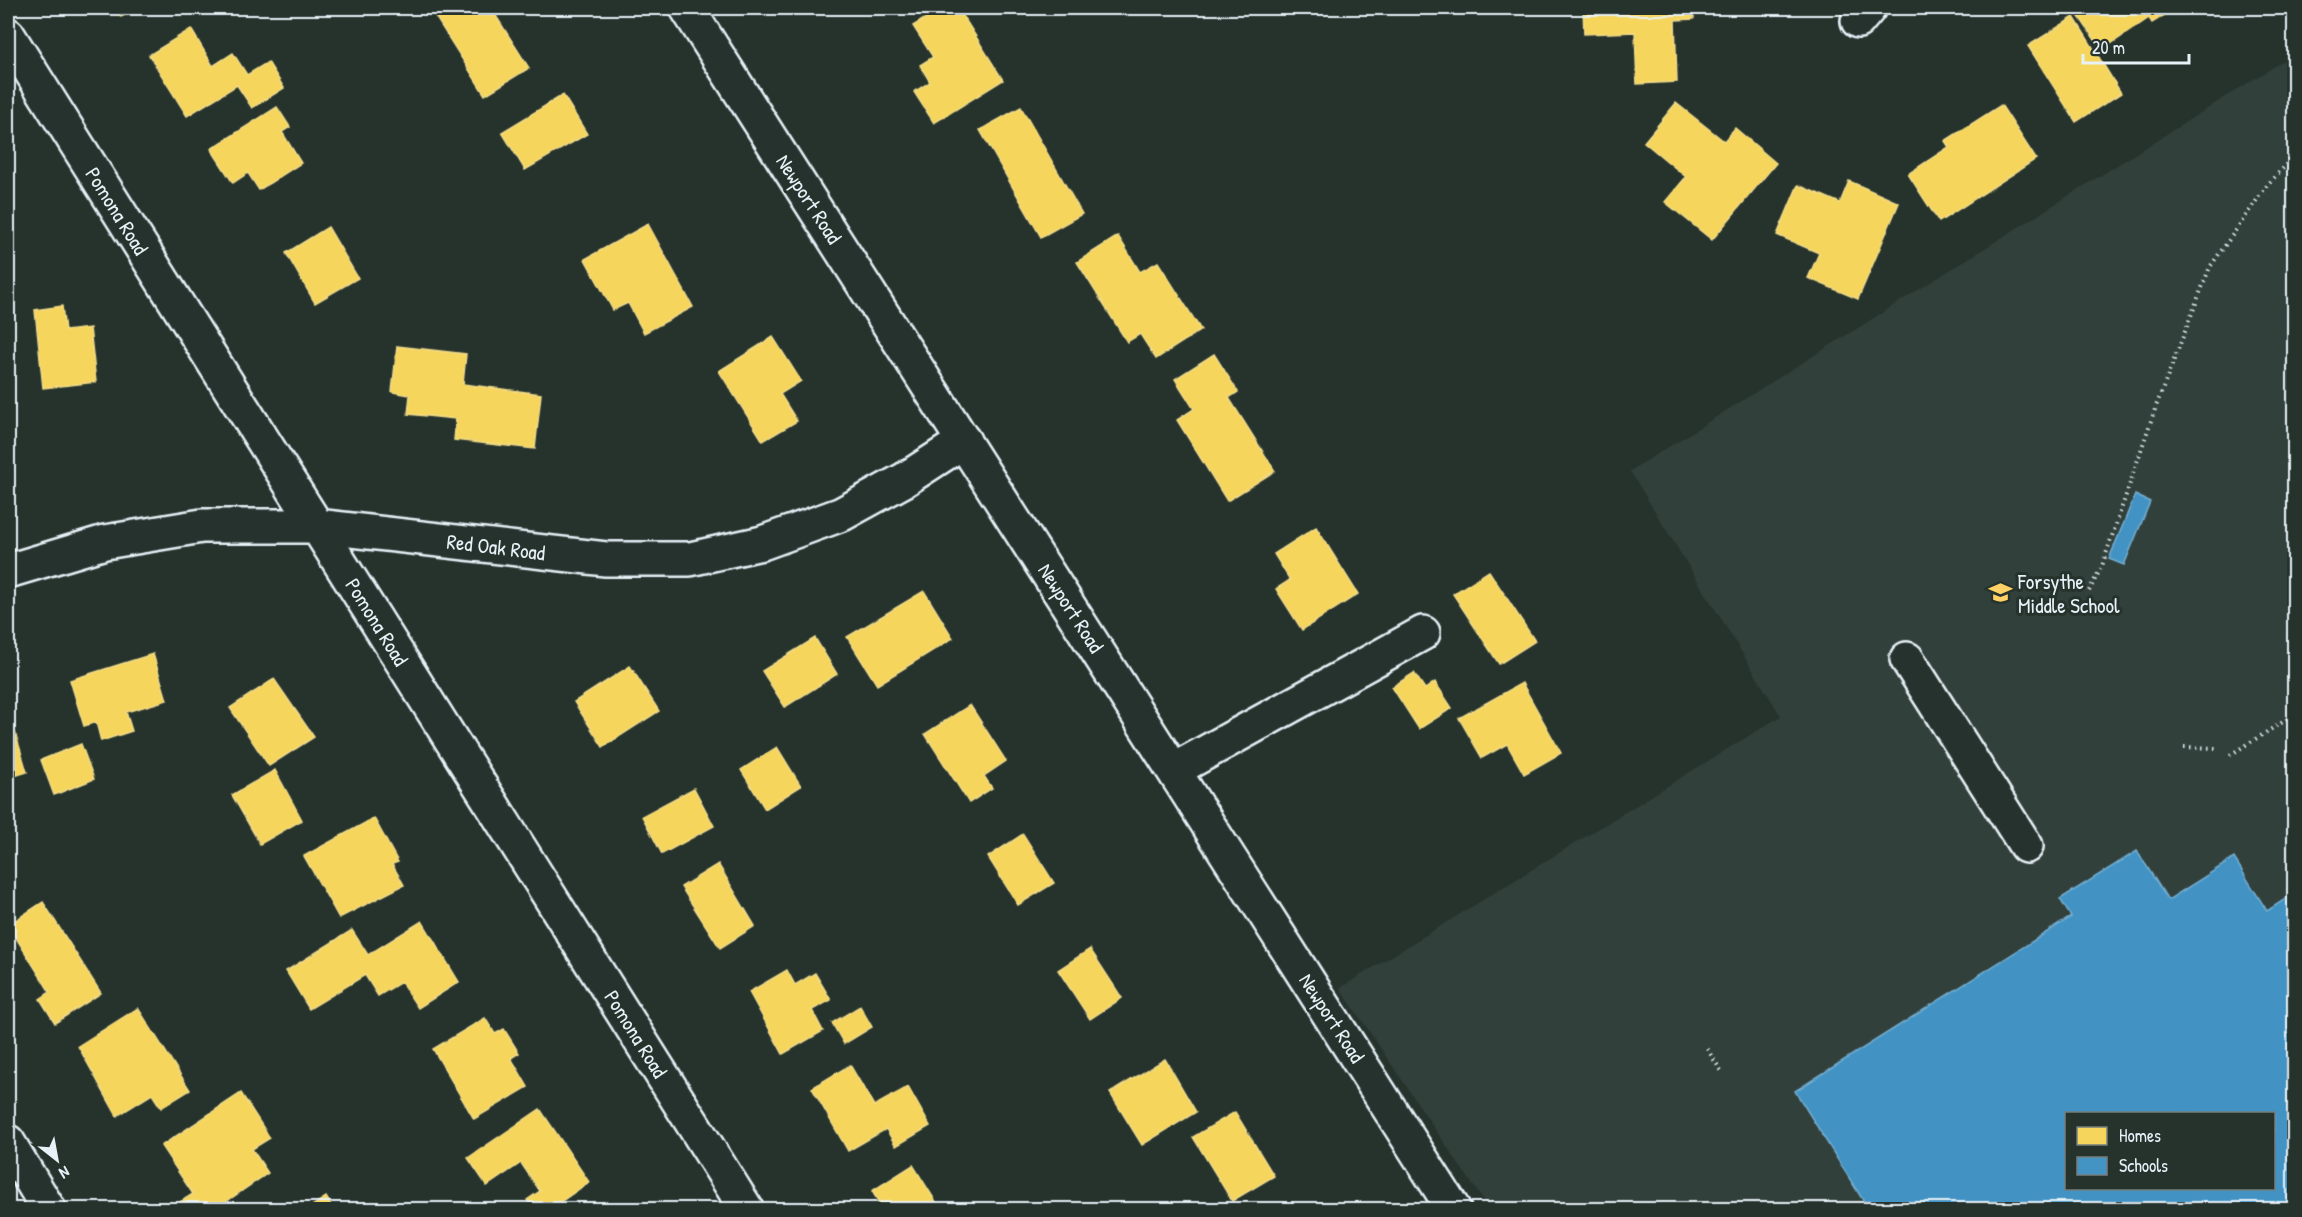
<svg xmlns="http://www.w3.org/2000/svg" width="2302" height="1217" font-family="'Patrick Hand',sans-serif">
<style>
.built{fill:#333f3a;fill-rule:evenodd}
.homes{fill:#f6d55c;stroke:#f2dd8b;stroke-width:1.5}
.schools{fill:#4393c3;stroke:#74afd3;stroke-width:1.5;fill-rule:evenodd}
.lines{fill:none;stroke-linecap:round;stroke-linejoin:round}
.minor-casing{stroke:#e8f1f8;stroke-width:38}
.path{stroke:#e8f1f8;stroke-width:4;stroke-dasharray:1.5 4.5;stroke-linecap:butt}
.minor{stroke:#26332d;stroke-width:33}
.labels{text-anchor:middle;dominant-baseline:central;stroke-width:6;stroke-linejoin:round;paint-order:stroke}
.street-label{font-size:21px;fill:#e8f1f8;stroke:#26332d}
.poi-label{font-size:21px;fill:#e8f1f8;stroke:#26332d;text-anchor:start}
</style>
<rect width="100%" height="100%" fill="#26332d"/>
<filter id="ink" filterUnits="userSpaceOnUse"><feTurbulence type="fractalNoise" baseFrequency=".0167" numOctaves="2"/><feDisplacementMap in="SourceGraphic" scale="12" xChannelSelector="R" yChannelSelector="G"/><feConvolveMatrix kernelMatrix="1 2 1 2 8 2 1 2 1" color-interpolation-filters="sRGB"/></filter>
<g filter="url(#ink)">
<!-- built -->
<path class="built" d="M2294 54V1209H1489L1340 988 1781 716 1630 471ZM2066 1114H2274V1188H2066Z"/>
<!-- homes -->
<g class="homes">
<polygon points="116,8 138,8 121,17"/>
<polygon points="441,8 491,8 529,68 485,95 433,13"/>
<polygon points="942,8 958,8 1003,80 934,123 914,92 930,82 920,65 933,57 913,26"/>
<polygon points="1583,8 1694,8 1694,19 1675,20 1677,82 1637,84 1635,32 1584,34"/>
<polygon points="2073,8 2176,8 2152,23 2149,18 2102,50"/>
<polygon points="2074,17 2121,93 2076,122 2028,46"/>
<polygon points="191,29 213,66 233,53 247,75 268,62 284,88 252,108 237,85 187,116 149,55"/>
<polygon points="563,95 587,134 525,170 502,132"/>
<polygon points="1676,103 1724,141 1735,128 1776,163 1712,240 1665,202 1686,177 1644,142"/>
<polygon points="2001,105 2036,159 1939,222 1908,174 1949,147 1945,141"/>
<polygon points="277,107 290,127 282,132 301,163 259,190 248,173 233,183 211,149"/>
<polygon points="1021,107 1082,214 1041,237 980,130"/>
<polygon points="1849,181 1899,203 1858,299 1808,278 1819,253 1777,235 1798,185 1840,203"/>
<polygon points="648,224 693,307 644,333 628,303 613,310 585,259"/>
<polygon points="328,227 358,278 315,303 286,253"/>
<polygon points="1118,236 1140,272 1158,262 1201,330 1156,359 1140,334 1127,342 1077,262"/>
<polygon points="62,306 65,331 90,328 96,382 43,388 35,310"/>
<polygon points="773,337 801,381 780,394 797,421 763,441 719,371"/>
<polygon points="397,346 466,354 463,384 541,394 535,449 454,440 456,419 408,414 410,395 392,392"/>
<polygon points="1214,354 1238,392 1229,398 1275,471 1227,501 1177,420 1194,409 1175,379"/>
<polygon points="1316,527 1358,594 1302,630 1276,589 1290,580 1274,554"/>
<polygon points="1489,571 1535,641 1499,664 1453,594"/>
<polygon points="924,591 953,638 877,685 847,637"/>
<polygon points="815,638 837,674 785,707 762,671"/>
<polygon points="153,654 167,700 126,712 132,731 101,741 96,722 84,726 70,680"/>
<polygon points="630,666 659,711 603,747 574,702"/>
<polygon points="1414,673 1425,689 1435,682 1452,708 1419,729 1392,687"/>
<polygon points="274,679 314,737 269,766 230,708"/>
<polygon points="1522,683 1561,753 1524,774 1507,744 1482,758 1459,718"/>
<polygon points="970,705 1006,761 984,776 992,788 969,803 925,734"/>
<polygon points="15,732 27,772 8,778 8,734"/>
<polygon points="81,744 94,779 54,795 41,760"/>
<polygon points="777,747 801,786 765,809 741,770"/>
<polygon points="275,770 302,820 260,844 232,795"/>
<polygon points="694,788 714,826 662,854 642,816"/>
<polygon points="374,818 398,862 392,864 404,885 339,918 304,856"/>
<polygon points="1023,834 1054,883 1018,905 988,857"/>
<polygon points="718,864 755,926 720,948 681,887"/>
<polygon points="43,902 101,993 55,1023 40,999 50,992 8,925"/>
<polygon points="422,921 459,982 418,1008 401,982 378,996 365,975 309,1009 286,971 352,930 368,955"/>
<polygon points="1090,949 1122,998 1090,1019 1058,970"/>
<polygon points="787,970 795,985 815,973 831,1000 812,1010 823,1031 783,1054 749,992"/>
<polygon points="860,1006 872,1027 844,1044 832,1023"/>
<polygon points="138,1008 190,1090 161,1108 152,1094 117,1116 78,1046"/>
<polygon points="485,1018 495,1034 504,1029 519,1053 511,1058 528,1087 474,1119 433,1049"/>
<polygon points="1165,1059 1196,1112 1142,1145 1110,1093"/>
<polygon points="850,1065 874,1106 908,1087 930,1126 896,1146 886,1129 848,1151 812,1088"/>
<polygon points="241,1093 270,1138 252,1149 268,1173 214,1210 185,1210 180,1202 193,1194 161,1146"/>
<polygon points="540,1109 589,1182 549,1210 534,1210 527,1200 540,1191 521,1163 487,1186 468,1158"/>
<polygon points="1235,1112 1274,1176 1232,1201 1193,1137"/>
<polygon points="913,1165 941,1210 883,1210 872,1191"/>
<polygon points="326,1197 334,1210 306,1210"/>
</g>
<!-- schools -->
<g class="schools">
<polygon points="2135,495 2150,502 2124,565 2109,559"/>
<path d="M2137 851 2168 900 2234 858 2267 911 2290 896 2294 877V1207L2290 1210H1869L1795 1091 2071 917 2060 899ZM2066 1114H2274V1188H2066Z"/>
</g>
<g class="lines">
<defs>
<g id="minor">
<polyline points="687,8 1454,1210"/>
<polyline points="1858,21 1869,8"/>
<polyline points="8,35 747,1210"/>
<polyline points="8,571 105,542 202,526 316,526 606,559 690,559 762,543 842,514 904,480 964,441"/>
<polyline points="1907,659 2026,846"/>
<polyline points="1174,770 1423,633"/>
<polyline points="8,1142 49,1210"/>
</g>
</defs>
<!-- minor casing -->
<use href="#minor" class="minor-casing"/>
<!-- path -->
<g class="path">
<polyline points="2089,591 2102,566 2155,409 2210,267 2268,184 2294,157"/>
<polyline points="2184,747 2217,748"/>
<polyline points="2230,755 2294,715"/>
<polyline points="1707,1049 1722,1072"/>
</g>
<!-- minor -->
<use href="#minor" class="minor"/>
</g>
</g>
<!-- icons -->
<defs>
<symbol id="school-bare" viewBox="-9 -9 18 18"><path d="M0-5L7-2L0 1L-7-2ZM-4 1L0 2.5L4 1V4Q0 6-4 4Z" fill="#ffd166" stroke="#26332d" stroke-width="2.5" paint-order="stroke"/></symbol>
</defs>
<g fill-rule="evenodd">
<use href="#school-bare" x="1984" y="576" width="33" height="33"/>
</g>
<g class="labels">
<!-- street labels -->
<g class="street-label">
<text transform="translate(809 199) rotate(57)">Newport Road</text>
<text transform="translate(117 211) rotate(58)">Pomona Road</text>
<text transform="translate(496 547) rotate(7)">Red Oak Road</text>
<text transform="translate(1071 608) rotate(57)">Newport Road</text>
<text transform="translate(377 622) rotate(58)">Pomona Road</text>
<text transform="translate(1332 1018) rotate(57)">Newport Road</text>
<text transform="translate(636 1034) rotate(58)">Pomona Road</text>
</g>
<!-- poi labels -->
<g class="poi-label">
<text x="2018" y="581">Forsythe<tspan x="2018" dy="24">Middle School</tspan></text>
</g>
</g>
<!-- margin -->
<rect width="2302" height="1217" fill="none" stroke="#26332d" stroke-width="30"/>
<rect x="15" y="15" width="2272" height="1187" fill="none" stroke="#e8f1f8" stroke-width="2" filter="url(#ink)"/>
<!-- legend -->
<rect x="2065" y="1112" width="210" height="78" fill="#26332d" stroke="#747f7e" stroke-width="1.5"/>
<rect x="2077" y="1127" width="30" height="18" fill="#f6d55c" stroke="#747f7e" stroke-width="1.5"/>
<text x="2119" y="1142" font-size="18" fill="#e8f1f8">Homes</text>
<rect x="2077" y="1157" width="30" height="18" fill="#4393c3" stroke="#747f7e" stroke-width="1.5"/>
<text x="2119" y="1172" font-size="18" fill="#e8f1f8">Schools</text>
<!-- north arrow -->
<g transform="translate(57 1160) rotate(149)" stroke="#26332d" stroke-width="4.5" paint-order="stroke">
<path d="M0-4.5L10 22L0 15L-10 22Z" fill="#e8f1f8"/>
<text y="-9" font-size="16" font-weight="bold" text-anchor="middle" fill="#e8f1f8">N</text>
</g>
<!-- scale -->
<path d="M2083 54v9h106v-9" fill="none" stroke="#e8f1f8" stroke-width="3"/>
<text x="2092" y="54" font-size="18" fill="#e8f1f8" stroke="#26332d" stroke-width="4.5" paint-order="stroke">20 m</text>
</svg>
